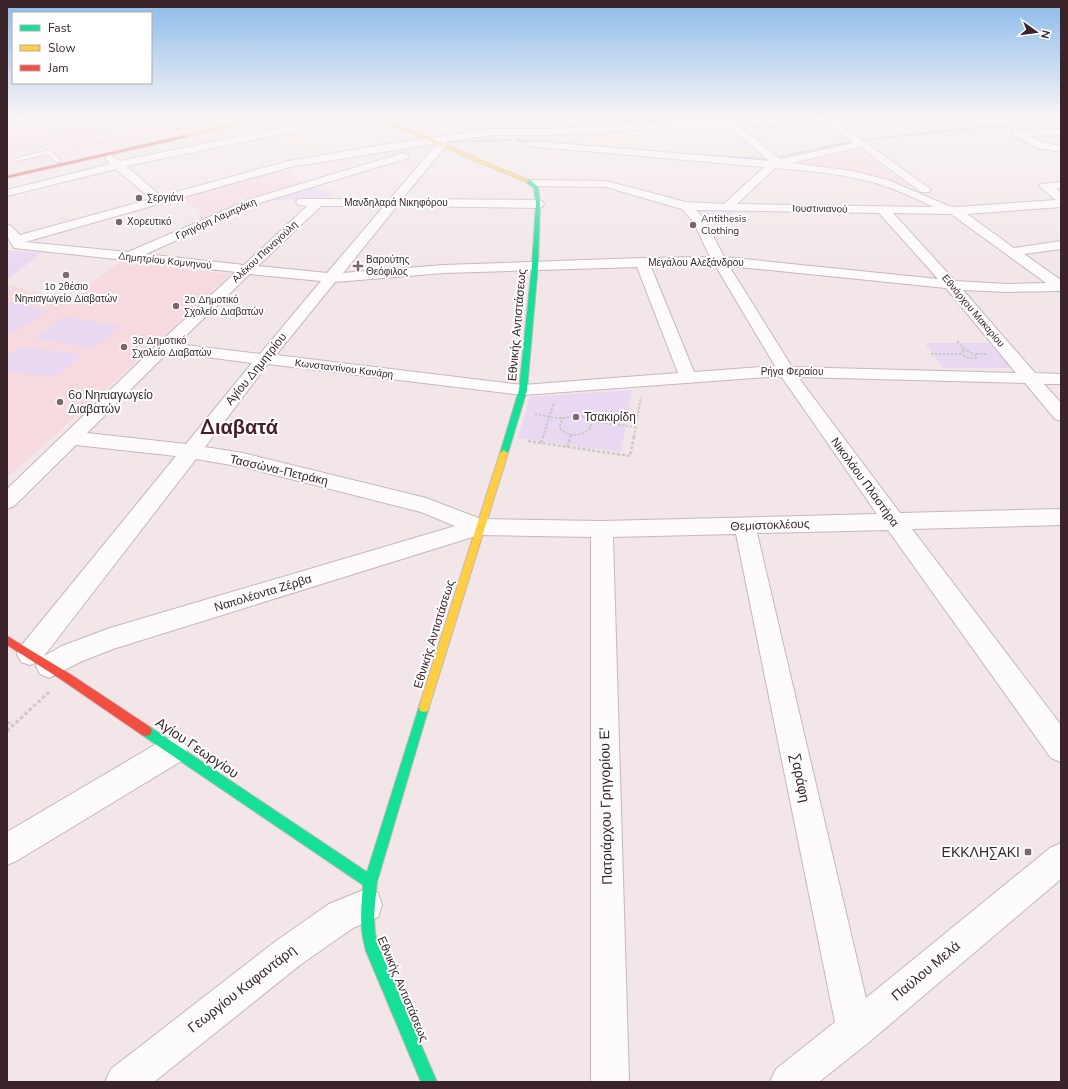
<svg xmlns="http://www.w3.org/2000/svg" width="1068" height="1089" font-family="'Nunito Sans',sans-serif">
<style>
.built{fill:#f7dae0}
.green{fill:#e8d8f1}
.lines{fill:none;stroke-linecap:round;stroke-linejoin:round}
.stream{fill:#9dc6ec;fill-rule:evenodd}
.lane-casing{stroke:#c7b7ba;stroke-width:2}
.street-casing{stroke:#c7b7ba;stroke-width:2}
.fast-casing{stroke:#c7b7ba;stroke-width:2}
.slow-casing{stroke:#c7b7ba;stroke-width:2}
.jam-casing{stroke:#c7b7ba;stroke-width:2}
.path-far2{stroke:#cdc8c8;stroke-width:2;stroke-dasharray:2.5 1.5;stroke-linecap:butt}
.path-far1{stroke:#cdc8c8;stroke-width:2.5;stroke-dasharray:3 2;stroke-linecap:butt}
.path{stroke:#cdc8c8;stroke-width:3;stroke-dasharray:3.5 2.5;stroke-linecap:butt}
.lane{fill:#fdfbfc;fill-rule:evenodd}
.street{fill:#fdfbfc;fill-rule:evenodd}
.fast{fill:#16e098;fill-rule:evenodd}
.slow{fill:#ffcf43;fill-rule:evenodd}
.jam{fill:#f24e42;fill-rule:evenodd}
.rail{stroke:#d8d3d4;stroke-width:1.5;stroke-dasharray:3 1.5;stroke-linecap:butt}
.poi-dot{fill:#7b686c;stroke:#fff;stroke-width:1.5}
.labels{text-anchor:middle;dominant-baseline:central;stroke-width:4;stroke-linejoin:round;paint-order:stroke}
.far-poi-label{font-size:10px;fill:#3b2429;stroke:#fff;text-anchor:start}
.far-street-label{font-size:10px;fill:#3b2429;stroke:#fff}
.street-label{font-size:12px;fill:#3b2429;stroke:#fff}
.poi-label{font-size:12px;fill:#3b2429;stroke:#fff;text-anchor:start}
.near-street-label{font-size:14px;fill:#3b2429;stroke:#fff}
.near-poi-label{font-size:14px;fill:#3b2429;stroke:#fff;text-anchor:end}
.town-label{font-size:20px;font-weight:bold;fill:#481c28;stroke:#fff}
</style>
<rect width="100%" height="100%" fill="#f2e6e8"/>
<!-- built -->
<g class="built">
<polygon points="70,115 194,115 7,155 7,123"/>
<polygon points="210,115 247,115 7,170 7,159"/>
<polygon points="859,150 911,187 875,176 821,166 795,164"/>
<polygon points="284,167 305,183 207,218 179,196"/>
<polygon points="120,262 230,274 137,361 7,478 7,284 66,302"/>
</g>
<!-- green -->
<g class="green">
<polygon points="435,115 665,115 671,123 531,129 514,127 477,132 459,128"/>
<polygon points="427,143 431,145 389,157 376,151"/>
<polygon points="315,185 322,190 332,191 324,201 272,200 270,198"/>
<polygon points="732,212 735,218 728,219 730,223 705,223 700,213"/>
<polygon points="7,250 41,253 7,280"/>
<polygon points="7,301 49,311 14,332 7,331"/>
<polygon points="64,317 120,326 93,348 35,338"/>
<polygon points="925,343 989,343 1011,368 943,368"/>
<polygon points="20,347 82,354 56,377 7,372 7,357"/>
<polygon points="632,390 621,452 518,438 530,397"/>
</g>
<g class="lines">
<!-- stream -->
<g class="stream">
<polygon points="1061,121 1061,123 988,128 863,140 862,139 988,126"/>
<polygon points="510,139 511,141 450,143 449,142 450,141"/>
<polygon points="517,139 538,141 539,142 538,143 516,141"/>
<polygon points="850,141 851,143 777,158 776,157"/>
<polygon points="712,155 767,158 768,159 767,160 713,157"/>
</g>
<defs>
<polygon id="lane" points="49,150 60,160 60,162 56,162 48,154 16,161 13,159"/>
<g id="street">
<polygon points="15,115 34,115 7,123 7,117"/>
<path d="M344 115H364L360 118 126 166 161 196 289 161 388 144 493 129H544L671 122H731L803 115H831L830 117 929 188 931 190 929 192H921L860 147 792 163 852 171 888 180 949 206 956 207 1056 200 1039 186 1041 184 1061 182V188L1056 189 1061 192V207L967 214 1014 248 1061 241V249L1024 254 1061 280V291L1008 292 963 290 1035 373 1061 374V384H1044L1061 403V421L1055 419 1025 383 798 377 900 513 1061 509V525L912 529 1061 725V762L1051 758 888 530 757 533 866 998 1050 848 1061 843V879L868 1043 819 1082H770L776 1069 835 1022 736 534 613 537 629 1082H591V537L479 535 113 649 80 662 49 678 40 674 36 666 38 662 30 665 21 662 17 654 21 646 176 456 76 445 14 506 7 509V489L158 344 236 272 14 248 7 236V225L11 226 20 235 151 199 116 169 7 196V190L110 164 105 158 110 155 120 161ZM821 119 854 143 780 159 740 127ZM671 128H729L769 160V161L532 141 527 144 528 146 764 167 724 204 686 202 606 181 533 180 527 183 533 186 606 187 682 209 693 221 710 257 642 258 444 265 343 273 397 206 538 208 542 207 544 204 542 201 538 200 402 199 446 146 447 144 445 142 493 135H544ZM438 143 390 199H298L296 202 298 205 307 206 244 265 146 254 259 203 408 158 409 156 404 153 400 154 251 199 128 252 25 242 290 167ZM775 168C810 171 845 174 879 184 898 190 916 199 934 207L737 204ZM321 206H384L327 273 258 266ZM696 210 879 213 938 279 724 257 705 220ZM893 213 951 214 1046 283 1008 284 955 281ZM715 265 775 366 694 372 651 267ZM729 266 946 288 1016 373 792 367ZM637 267 678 373 523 385 276 355 335 282 444 273ZM250 274 321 281 260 354 177 344ZM168 352 252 363 186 444 87 433ZM268 364 523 395 781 376 877 514 602 521 481 519 426 498 243 453 205 447ZM196 459 243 467 421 512 455 526 110 628 62 646 44 656Z"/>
<path d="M500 115H525C520 119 495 124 490 119L492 117Z"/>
<polygon points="1061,129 1061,135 1029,136 1044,143 1061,146 1061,152 1038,148 1011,134 1016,131"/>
<polygon points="173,736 183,740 187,750 183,760 18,860 7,865 7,832 163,740"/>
<polygon points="366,889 378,893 382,905 378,917 353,928 300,965 154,1082 105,1082 111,1069 276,941 329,904"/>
</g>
<g id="fast">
<polygon points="526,180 530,180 538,187 540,204 538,265 527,390 508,453 504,456 500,453 519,390 532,265 536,204 534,188 526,182"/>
<path d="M424 702 428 703 429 707 377 882 374 916 375 933 380 950 437 1082H421L366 951C359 925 361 911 363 885L142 735 140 731 142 727 146 726 150 727 367 872 419 707 420 703Z"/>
</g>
<g id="slow">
<polygon points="269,115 278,115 186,137 184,136"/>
<polygon points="368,115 374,115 391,122 530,181 526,182 507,174"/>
<polygon points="504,450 508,453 429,707 428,711 424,712 420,711 419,707 500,453"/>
</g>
<g id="jam">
<polygon points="186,135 187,137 7,178 7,176"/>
<polygon points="7,636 70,674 150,727 152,731 150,735 146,736 142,735 62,680 7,645"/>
</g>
</defs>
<!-- lane casing -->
<use href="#lane" class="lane-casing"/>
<!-- street casing -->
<use href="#street" class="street-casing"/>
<!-- fast casing -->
<use href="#fast" class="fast-casing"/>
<!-- slow casing -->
<use href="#slow" class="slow-casing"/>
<!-- jam casing -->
<use href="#jam" class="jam-casing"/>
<!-- path-far2 -->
<g class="path-far2">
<polyline points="957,341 965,350"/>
<polygon points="967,350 976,356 976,358 968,358 961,354 962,351"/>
<polyline points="931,354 961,354"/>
<polyline points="976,354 986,354"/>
<path d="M535 414C543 415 552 418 560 418 574 418 577 411 590 421L591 427C583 436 569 439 560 428V424L563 418"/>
<polyline points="590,421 635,427"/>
<polyline points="543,437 554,402"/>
<polyline points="570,437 571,435"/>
<polyline points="634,437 641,397"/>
</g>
<!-- path-far1 -->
<g class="path-far1">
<polyline points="528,441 630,456 634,436"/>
<polyline points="541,443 543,436"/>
<polyline points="567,447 571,436"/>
</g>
<!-- path -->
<g class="path">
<polyline points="7,722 12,725"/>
<polyline points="7,731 49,692"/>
</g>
<!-- lane -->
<use href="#lane" class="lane"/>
<!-- street -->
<use href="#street" class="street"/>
<!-- fast -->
<use href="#fast" class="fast"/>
<!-- slow -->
<use href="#slow" class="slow"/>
<!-- jam -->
<use href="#jam" class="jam"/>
<!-- rail -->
<g class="rail">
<polyline points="7,145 149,115"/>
<polyline points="7,153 186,115"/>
</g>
</g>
<!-- sky -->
<linearGradient id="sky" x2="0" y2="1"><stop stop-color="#8abbea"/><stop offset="0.43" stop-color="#f9f4f5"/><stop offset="1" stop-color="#f9f4f5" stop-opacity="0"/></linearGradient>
<rect width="1068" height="268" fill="url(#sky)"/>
<!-- markers -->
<g class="poi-dot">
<circle cx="139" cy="198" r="4"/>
<circle cx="119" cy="222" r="4"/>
<circle cx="693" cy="225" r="4"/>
<path d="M356 260h4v4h4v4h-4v4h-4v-4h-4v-4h4z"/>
<circle cx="66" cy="275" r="4"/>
<circle cx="176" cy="306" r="4"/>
<circle cx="124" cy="347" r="4"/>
<circle cx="60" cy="402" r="4"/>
<circle cx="576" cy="417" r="4"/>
<rect x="1024" y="848" width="8" height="8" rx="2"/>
</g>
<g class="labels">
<!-- far-poi labels -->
<g class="far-poi-label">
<text x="147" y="198">Σεργιάνι</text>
<text x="701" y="219">Antithesis<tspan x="701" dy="12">Clothing</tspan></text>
<text x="127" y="222">Χορευτικό</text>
<text x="366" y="260">Βαρούτης<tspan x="366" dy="12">Θεόφιλος</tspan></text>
<text x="66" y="287" text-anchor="middle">1ο 2θέσιο<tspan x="66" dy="12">Νηπιαγωγείο Διαβατών</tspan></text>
<text x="184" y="300">2ο Δημοτικό<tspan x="184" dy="12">Σχολείο Διαβατών</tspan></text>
<text x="132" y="341">3ο Δημοτικό<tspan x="132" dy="12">Σχολείο Διαβατών</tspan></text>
</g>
<!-- far-street labels -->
<g class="far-street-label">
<text x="396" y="203">Μανδηλαρά Νικηφόρου</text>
<text transform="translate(820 209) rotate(1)">Ιουστινιανού</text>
<text transform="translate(216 219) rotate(-24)">Γρηγόρη Λαμπράκη</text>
<text transform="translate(265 252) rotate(-43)">Αλέκου Παναγούλη</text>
<text transform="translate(165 261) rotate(6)">Δημητρίου Κομνηνού</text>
<text x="696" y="263">Μεγάλου Αλεξάνδρου</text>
<text transform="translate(973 311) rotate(50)">Εθνάρχου Μακαρίου</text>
<text transform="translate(344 369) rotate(7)">Κωνσταντίνου Κανάρη</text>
<text x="792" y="372">Ρήγα Φεραίου</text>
</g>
<!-- street labels -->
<g class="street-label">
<text transform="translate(517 325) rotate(-85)">Εθνικής Αντιστάσεως</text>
<text transform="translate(256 369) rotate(-51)">Αγίου Δημητρίου</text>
<text transform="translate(279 470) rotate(13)">Τασσώνα-Πετράκη</text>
<text transform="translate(865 482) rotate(54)">Νικολάου Πλαστήρα</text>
<text transform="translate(770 525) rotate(-2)">Θεμιστοκλέους</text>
<text transform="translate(263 593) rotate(-17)">Ναπολέοντα Ζέρβα</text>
<text transform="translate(434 634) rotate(-73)">Εθνικής Αντιστάσεως</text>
<text transform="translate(403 989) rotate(67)">Εθνικής Αντιστάσεως</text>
</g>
<!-- poi labels -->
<g class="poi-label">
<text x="68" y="395">6ο Νηπιαγωγείο<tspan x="68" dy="14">Διαβατών</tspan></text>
<text x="584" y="417">Τσακιρίδη</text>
</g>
<!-- near-street labels -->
<g class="near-street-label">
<text transform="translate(197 748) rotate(34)">Αγίου Γεωργίου</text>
<text transform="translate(800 778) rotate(78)">Σαράφη</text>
<text transform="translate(606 806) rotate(-91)">Πατριάρχου Γρηγορίου Ε'</text>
<text transform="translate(926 971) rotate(-40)">Παύλου Μελά</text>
<text transform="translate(242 989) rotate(-38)">Γεωργίου Καφαντάρη</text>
</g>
<!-- near-poi labels -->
<g class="near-poi-label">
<text x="1020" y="852">ΕΚΚΛΗΣΑΚΙ</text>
</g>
<!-- town labels -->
<g class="town-label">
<text x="239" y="427">Διαβατά</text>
</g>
</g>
<!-- border -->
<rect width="1068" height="1089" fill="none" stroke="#3b2429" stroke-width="16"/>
<!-- legend -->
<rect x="12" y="12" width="140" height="72" fill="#ffffff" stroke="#b1a7a9"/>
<rect x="20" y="25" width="20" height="6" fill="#16e098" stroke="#b1a7a9"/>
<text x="48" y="32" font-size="12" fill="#3b2429">Fast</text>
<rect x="20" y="45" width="20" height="6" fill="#ffcf43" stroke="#b1a7a9"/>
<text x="48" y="52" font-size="12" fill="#3b2429">Slow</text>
<rect x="20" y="65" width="20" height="6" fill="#f24e42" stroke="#b1a7a9"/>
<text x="48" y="72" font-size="12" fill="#3b2429">Jam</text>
<!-- north arrow -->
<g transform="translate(1036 32) rotate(104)" stroke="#ffffff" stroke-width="3" paint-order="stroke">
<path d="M0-3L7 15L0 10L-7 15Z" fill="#3b2429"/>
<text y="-6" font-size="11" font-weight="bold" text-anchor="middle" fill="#3b2429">N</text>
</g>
</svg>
